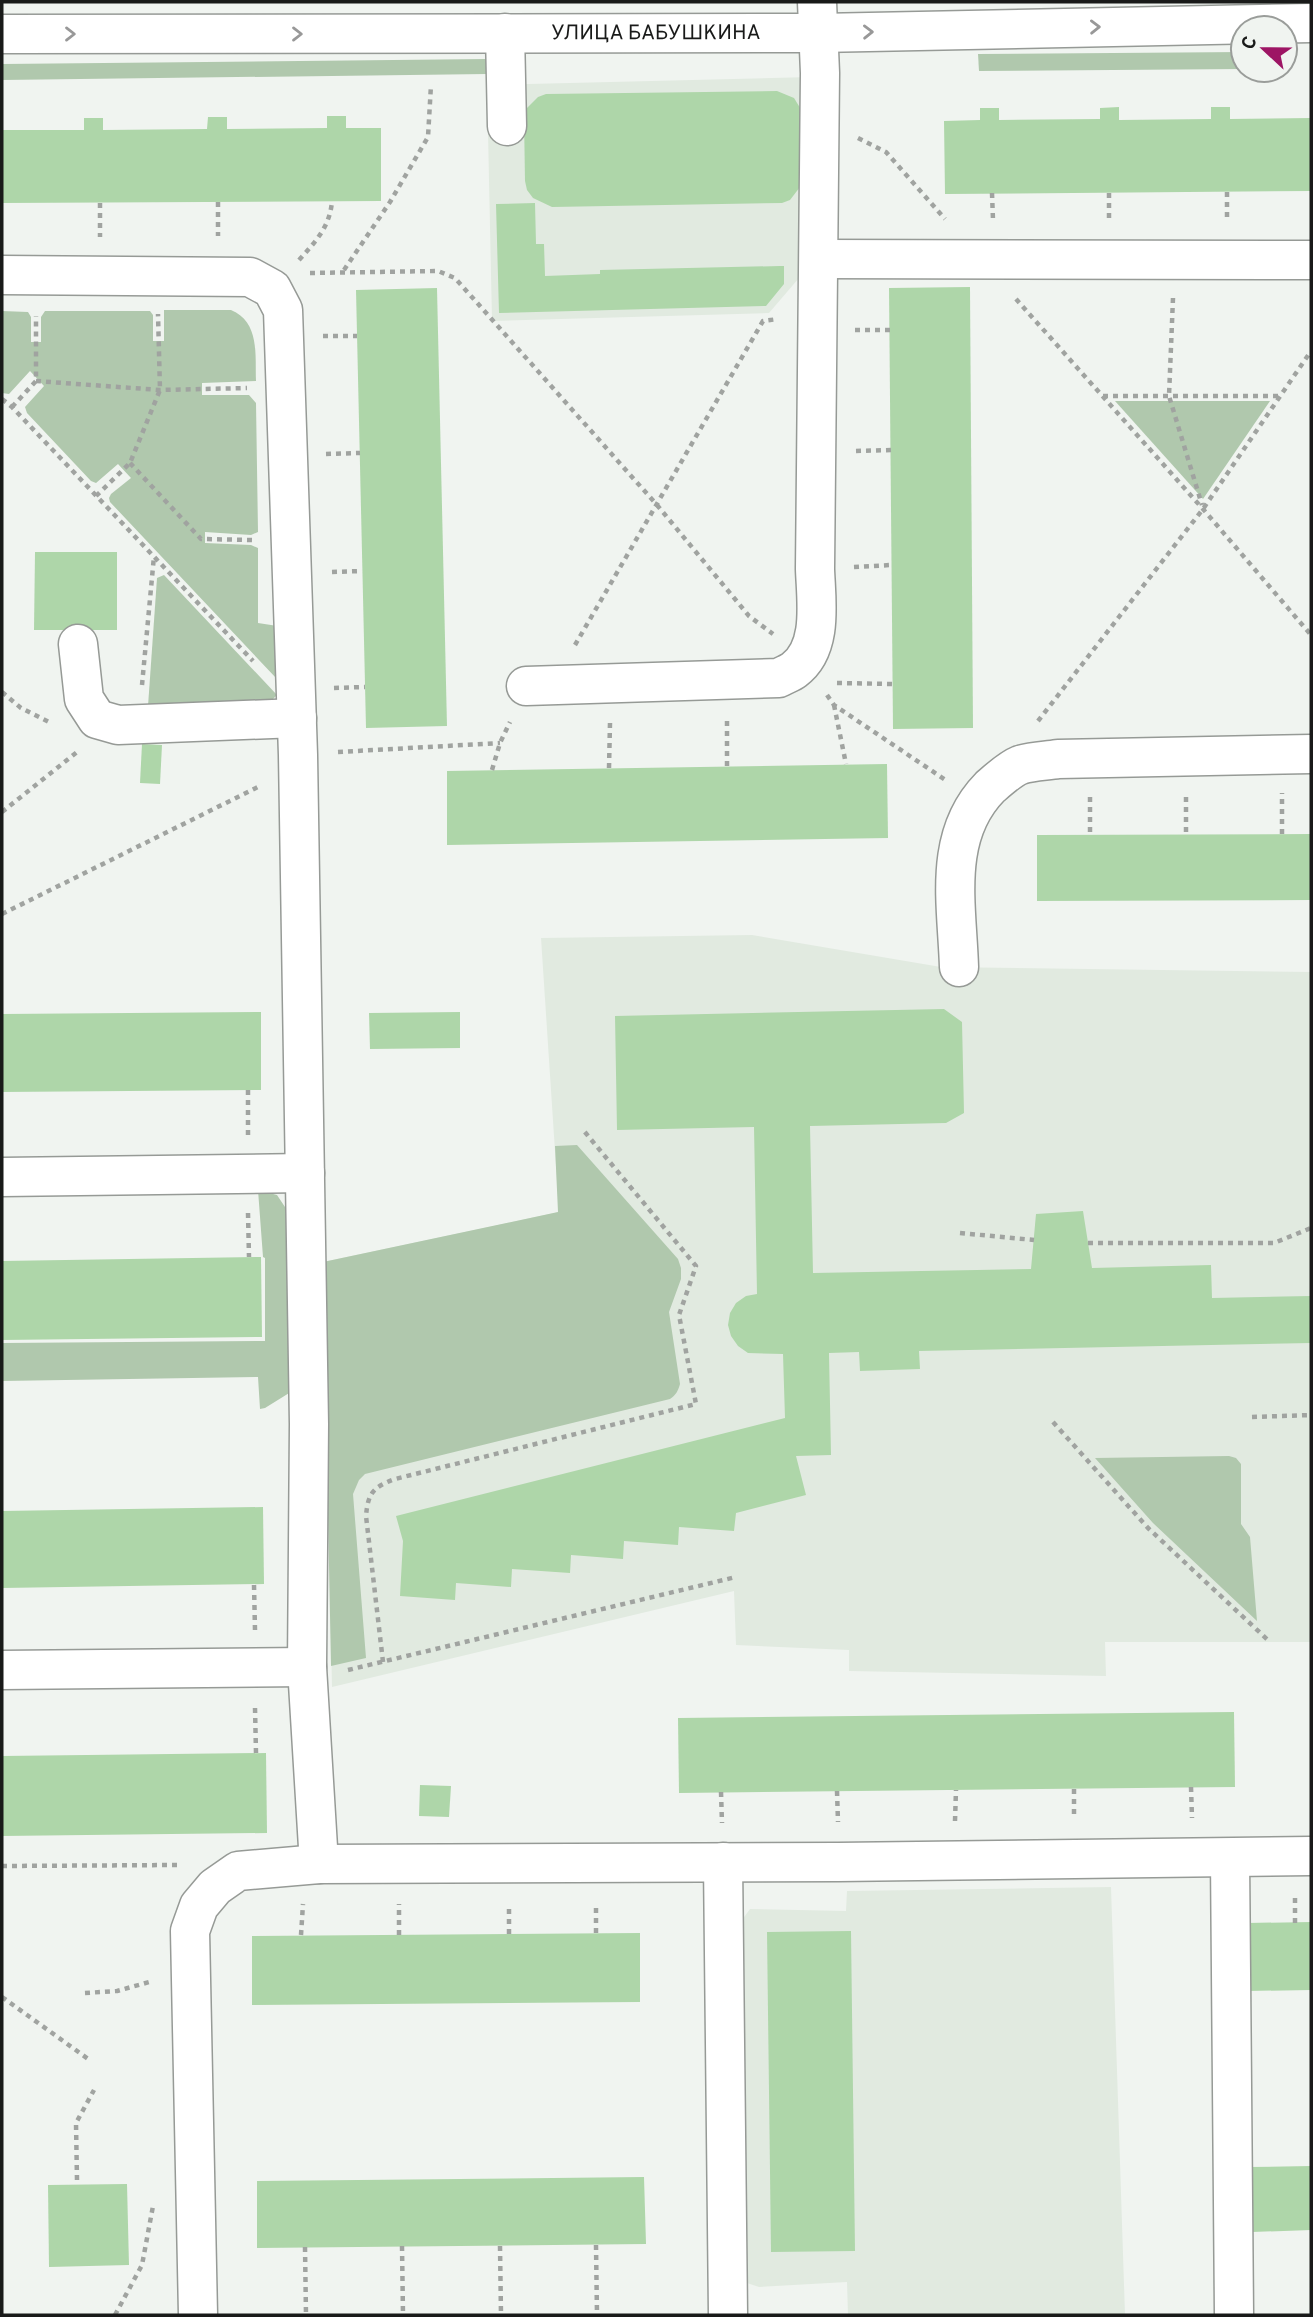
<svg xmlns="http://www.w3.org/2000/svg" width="1313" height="2317" font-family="Overpass,sans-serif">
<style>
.built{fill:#e1eae0}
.green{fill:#b0c8ad}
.building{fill:#aed6a9}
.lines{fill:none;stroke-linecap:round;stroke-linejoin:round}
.minor-casing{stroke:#969a96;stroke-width:41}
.major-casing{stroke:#969a96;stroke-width:41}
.path{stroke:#a0a3a0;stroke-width:4.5;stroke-dasharray:5 5;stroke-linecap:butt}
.minor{stroke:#fff;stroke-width:38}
.major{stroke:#fff;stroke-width:38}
.oneway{stroke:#989898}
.labels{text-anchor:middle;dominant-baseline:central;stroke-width:5;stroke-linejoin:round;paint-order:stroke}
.street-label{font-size:21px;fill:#191a19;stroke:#f0f4f0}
</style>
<rect width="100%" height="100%" fill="#f0f4f0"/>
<!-- built -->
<g class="built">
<polygon points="811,77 811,264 769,313 492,321 487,85"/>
<polygon points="752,935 941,967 1311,972 1311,1642 1105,1642 1106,1676 849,1671 849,1650 736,1645 734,1591 332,1687 323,1262 559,1212 541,938"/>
<polygon points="1111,1887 1125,2315 848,2315 847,2282 759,2287 744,2282 739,1924 750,1909 846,1911 847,1891"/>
</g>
<!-- green -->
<g class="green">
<polygon points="1243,52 1243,69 979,71 978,54"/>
<polygon points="486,59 487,74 2,80 2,64"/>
<path d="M164 310H231C260 322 255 355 256 381L202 383V395H249L256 403 258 532 251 535 205 532V543L251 545 258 548V623L284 627 282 681 276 678 110 502 109 498 111 494 131 478 118 464 96 483 91 481 27 413 25 407 44 386 30 371 9 394 2 393V311L28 312 31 317V342H41V317L45 311H150L153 315V341H164Z"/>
<polygon points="1115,401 1270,401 1203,499"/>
<polygon points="164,575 277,695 272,700 148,706 157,578"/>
<path d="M577 1145 678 1259 681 1268V1279L669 1312 680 1384C678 1391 676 1395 670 1399L365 1474 359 1480 353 1494 366 1658 331 1666 323 1262 558 1212 555 1146Z"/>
<polygon points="258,1190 277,1195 289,1213 294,1390 265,1408 260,1409 258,1377 2,1381 2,1343 265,1341 265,1258 263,1257"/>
<polygon points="1229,1456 1236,1458 1241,1464 1241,1524 1250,1537 1257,1621 1153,1523 1095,1458"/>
</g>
<!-- building -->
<g class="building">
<polygon points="777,91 794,98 802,111 800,187 790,200 782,203 552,207 533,198 527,190 525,181 524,118 526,109 538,97 546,94"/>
<polygon points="1119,107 1119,120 1211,119 1211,107 1230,107 1230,119 1311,118 1311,191 945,194 944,121 980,120 980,108 999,108 999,120 1100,119 1100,108"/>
<polygon points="327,116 346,116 346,128 381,128 381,201 2,203 2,130 84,130 84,118 103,118 103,130 207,129 208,117 227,117 227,129 327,128"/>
<polygon points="535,203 536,244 544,244 545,276 600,274 600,270 780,266 784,266 784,284 766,306 499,313 496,204"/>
<polygon points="970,287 973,728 893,729 889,288"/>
<polygon points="437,288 447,726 366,728 356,290"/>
<polygon points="35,552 117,552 117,630 34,630"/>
<polygon points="142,744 162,745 160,784 140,783"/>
<polygon points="887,764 888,838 447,845 447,771"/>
<polygon points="1311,834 1311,900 1037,901 1037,835"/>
<polygon points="944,1009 962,1022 964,1113 946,1123 810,1126 813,1273 1031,1269 1036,1214 1083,1211 1092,1268 1211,1265 1212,1298 1311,1296 1311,1343 919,1351 920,1369 860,1371 859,1352 829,1353 831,1455 796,1456 806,1495 736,1513 734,1531 679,1527 678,1545 624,1541 623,1559 571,1555 570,1573 512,1569 511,1587 456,1583 455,1600 400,1596 403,1541 396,1516 785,1418 783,1354 748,1353 738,1346 731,1336 728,1325 730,1313 736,1303 746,1296 757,1294 754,1127 617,1130 615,1016"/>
<polygon points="261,1012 261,1090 2,1092 2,1014"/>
<polygon points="460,1012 460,1048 370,1049 369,1013"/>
<polygon points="261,1257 262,1337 2,1340 2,1261"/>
<polygon points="263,1507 264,1584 2,1588 2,1511"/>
<polygon points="1234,1712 1235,1787 679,1793 678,1718"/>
<polygon points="266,1753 267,1833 2,1836 2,1756"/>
<polygon points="420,1785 451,1786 449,1817 419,1816"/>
<polygon points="1311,1922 1311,1990 1247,1991 1247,1923"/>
<polygon points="851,1931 855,2251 771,2252 767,1932"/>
<polygon points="640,1933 640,2002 252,2005 252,1936"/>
<polygon points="1311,2166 1311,2230 1252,2232 1250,2167"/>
<polygon points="644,2177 646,2244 257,2248 257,2181"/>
<polygon points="127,2184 129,2265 49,2267 48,2185"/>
</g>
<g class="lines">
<defs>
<g id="minor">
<polyline points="505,33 507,126"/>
<polyline points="819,259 1311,260"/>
<polyline points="2,275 250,277 272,289 283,310 298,755 309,1424 307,1667 319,1864"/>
<polyline points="78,644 84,699 97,719 118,725 297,718"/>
<path d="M526 686 779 678C784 675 790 673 794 670 824 648 816 600 815 569L820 73 817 2"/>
<path d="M959 967C957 904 942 836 990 787 998 780 1010 769 1020 765 1032 761 1046 761 1058 759L1311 754"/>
<polyline points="2,1177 305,1173"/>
<polyline points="2,1670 307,1667"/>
<polyline points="1230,1858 1234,2315"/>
<polyline points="723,1862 728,2315"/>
<polyline points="198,2315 190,1931 199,1906 215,1887 238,1871 319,1864 838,1862 1311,1856"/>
</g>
<g id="major">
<path id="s1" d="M2 34 819 33 1311 23"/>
</g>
</defs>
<!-- minor casing -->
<use href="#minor" class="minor-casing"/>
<!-- major casing -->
<use href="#major" class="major-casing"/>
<!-- path -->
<g class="path">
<polyline points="858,138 886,152 945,219"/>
<polyline points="1227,192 1227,219"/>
<polyline points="992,193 993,220"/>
<polyline points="1109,193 1109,220"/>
<polyline points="218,202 218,236"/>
<polyline points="100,203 100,237"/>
<path d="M299 260C315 242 330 227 332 201"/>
<polyline points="344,270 390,202 428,137 431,85"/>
<polyline points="310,273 438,271 455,278 657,505 749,616 773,634"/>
<polyline points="1173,298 1169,396 1202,505"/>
<polyline points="1016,299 1203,509 1311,635"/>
<polyline points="855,330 890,330"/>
<polyline points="323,336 357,336"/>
<polyline points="36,381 160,390 247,388"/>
<polyline points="1103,396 1279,396"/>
<polyline points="2,399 12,407 253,661"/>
<polyline points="12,407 36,381 36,316"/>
<polyline points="856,451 891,450"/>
<polyline points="326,454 360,453"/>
<polyline points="130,463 201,539 252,540"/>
<polyline points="96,496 130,463 160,390 158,314"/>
<polyline points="854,567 891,565"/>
<polyline points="332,572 362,571"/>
<polyline points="575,645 763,321 778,319"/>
<polyline points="837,683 893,684"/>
<polyline points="142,685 154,556"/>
<polyline points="334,688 365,687"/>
<polyline points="2,692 21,708 49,722"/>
<polyline points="827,695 834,705 947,781"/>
<polyline points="834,705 846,764"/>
<polyline points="1038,721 1203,509 1311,351"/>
<polyline points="338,752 500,743"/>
<polyline points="727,766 727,718"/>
<polyline points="609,768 610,723"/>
<polyline points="492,770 500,743 510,722"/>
<polyline points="1090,797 1090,835"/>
<polyline points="1186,797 1186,834"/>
<polyline points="2,812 77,752"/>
<polyline points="1282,834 1282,793"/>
<polyline points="2,914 258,787"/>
<polyline points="248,1135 248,1090"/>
<polyline points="248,1213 249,1257"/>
<polyline points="960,1233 1034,1240"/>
<polyline points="1088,1243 1274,1243 1311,1228"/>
<polyline points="1252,1417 1311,1415"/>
<polyline points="1053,1422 1148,1528 1270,1642"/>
<polyline points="254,1585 255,1630"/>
<path d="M383 1662 366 1516C368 1493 373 1487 395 1479L696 1404 679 1315 696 1266 584 1131"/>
<polyline points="348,1670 736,1577"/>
<polyline points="255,1708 256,1753"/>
<polyline points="1191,1787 1192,1818"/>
<polyline points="1074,1789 1074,1819"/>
<polyline points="837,1791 838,1822"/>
<polyline points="721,1792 722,1823"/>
<polyline points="955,1821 956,1790"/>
<polyline points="2,1866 179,1865"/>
<polyline points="1295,1923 1295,1895"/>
<polyline points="596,1933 596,1903"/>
<polyline points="509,1934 509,1904"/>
<polyline points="301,1935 303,1904"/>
<polyline points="399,1935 399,1904"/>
<polyline points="85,1993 117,1991 153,1981"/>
<polyline points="2,1997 91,2061"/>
<polyline points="77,2180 76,2123 94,2090"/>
<polyline points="596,2245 597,2315"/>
<polyline points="402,2246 403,2315"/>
<polyline points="500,2246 501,2315"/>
<polyline points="305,2247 306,2315"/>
<polyline points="115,2315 142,2265 153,2206"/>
</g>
<!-- minor -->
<use href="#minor" class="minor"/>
<!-- major -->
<use href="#major" class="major"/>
</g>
<!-- one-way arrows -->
<defs><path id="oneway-chevron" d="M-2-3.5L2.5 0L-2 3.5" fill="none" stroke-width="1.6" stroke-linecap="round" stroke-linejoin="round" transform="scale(1.75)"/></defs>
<g class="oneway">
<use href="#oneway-chevron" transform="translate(1095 27) rotate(-1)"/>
<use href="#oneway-chevron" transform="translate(868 32) rotate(-1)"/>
<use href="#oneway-chevron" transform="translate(70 34)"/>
<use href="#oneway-chevron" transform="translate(297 34)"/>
</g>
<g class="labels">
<!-- street labels -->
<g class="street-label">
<text stroke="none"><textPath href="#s1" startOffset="654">УЛИЦА БАБУШКИНА</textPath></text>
</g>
</g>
<!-- border -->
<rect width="1313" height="2317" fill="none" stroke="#191a19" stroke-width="7"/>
<!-- north arrow -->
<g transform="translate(1264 49) rotate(292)"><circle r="33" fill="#f0f4f0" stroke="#9a9d9a" stroke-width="2"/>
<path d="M0-5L12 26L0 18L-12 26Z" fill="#9d1564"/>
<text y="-10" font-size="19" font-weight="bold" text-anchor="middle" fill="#191a19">С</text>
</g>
</svg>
